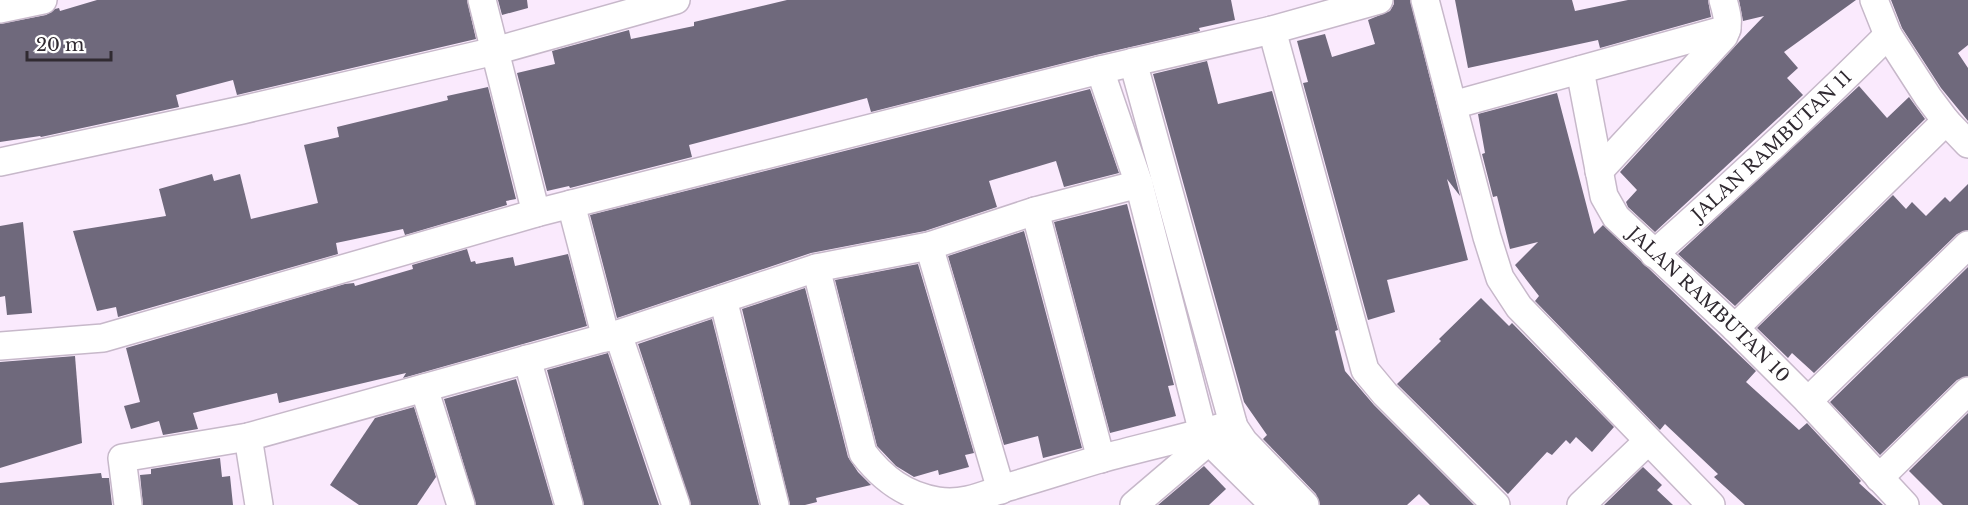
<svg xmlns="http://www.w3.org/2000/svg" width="1968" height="505" font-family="'Libre Baskerville',serif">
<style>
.building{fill:#6f697c}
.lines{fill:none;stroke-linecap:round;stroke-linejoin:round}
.minor-casing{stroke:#c7b8ca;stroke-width:30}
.minor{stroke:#fff;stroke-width:27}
.labels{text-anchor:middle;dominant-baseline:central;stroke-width:6;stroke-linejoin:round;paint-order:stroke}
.street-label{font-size:18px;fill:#302a31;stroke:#fff}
</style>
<rect width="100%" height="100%" fill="#faeafd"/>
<!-- building -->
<g class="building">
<polygon points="97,0 467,0 476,39 237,95 233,80 176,95 179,107 41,137 40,136 0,142 0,24 46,15 55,9 59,8 60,11"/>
<polygon points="498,0 527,0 528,8 502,15"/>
<polygon points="787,0 1231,0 1235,20 1199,28 1200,31 1096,55 871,112 867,98 689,145 692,157 570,188 569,186 547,191 517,73 555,64 552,51 629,30 631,39 694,26 694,22"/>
<polygon points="1394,0 1410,0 1460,196 1447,179 1468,260 1387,280 1395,312 1368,320 1303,83 1308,82 1297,41 1325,34 1332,57 1375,44 1368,20 1390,11 1394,4"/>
<polygon points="1455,0 1572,0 1575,11 1628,0 1708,0 1711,17 1600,48 1598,40 1468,68"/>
<polygon points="1739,0 1856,0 1784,52 1798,68 1787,78 1803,95 1655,232 1628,207 1626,202 1637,190 1620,172 1739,42 1764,16 1743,21"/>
<polygon points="1891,0 1968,0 1968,45 1958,53 1968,68 1968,121 1941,88 1902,28"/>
<polygon points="1207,61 1218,104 1272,91 1338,330 1335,331 1345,371 1374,405 1474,505 1430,505 1419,494 1407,505 1320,505 1316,494 1263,439 1267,435 1244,402 1153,74"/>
<polygon points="1859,86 1887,118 1909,97 1925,119 1735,306 1678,254"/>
<polygon points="488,87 516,199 506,201 507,205 405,235 403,229 336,243 338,254 118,317 116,307 97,311 73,231 166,216 159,189 212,174 214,181 240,174 251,219 318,203 304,145 339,137 337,127 448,100 447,96"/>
<polygon points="1090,89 1119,173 1064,187 1056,161 989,181 997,207 925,231 811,253 617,318 590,215"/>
<polygon points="1557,93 1594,234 1603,225 1756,371 1746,382 1799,430 1807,423 1861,481 1859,483 1883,505 1745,505 1714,477 1718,474 1665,424 1660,430 1535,301 1539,296 1515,265 1538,242 1510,249 1497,196 1493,197 1482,154 1485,153 1478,114"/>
<polygon points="1968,184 1968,230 1957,234 1814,373 1792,353 1788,358 1757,328 1893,195 1906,209 1912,202 1926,216 1945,197 1950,202"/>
<polygon points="1127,204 1174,385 1168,386 1176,416 1110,433 1054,222"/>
<polygon points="23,222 32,313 7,315 5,296 0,297 0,226"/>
<polygon points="1024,231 1082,448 1043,458 1038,436 1004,445 948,256"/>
<polygon points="467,249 471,262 475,261 476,264 513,257 515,266 568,254 587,326 403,378 406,373 279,403 277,393 193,413 198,429 163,435 159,421 131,429 124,406 140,402 126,348 345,284 354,283 355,286 413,269 412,265"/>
<polygon points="918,264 974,453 965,455 969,467 939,475 938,470 914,477 896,466 877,446 835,280"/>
<polygon points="1968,267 1968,376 1957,380 1880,455 1830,402"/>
<polygon points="805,288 848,457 858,472 871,485 816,498 817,502 805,505 790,505 742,309"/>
<polygon points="1481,298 1509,326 1512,323 1614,427 1592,452 1576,437 1570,444 1566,440 1552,455 1547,452 1508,494 1397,384 1441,341 1439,339"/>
<polygon points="712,319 759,505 691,505 638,344"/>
<polygon points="608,353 659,505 584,505 547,370"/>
<polygon points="75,356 82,443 0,468 0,362"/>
<polygon points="516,379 553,505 476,505 444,399"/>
<polygon points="414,407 436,477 417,505 359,505 330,485 375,418"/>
<polygon points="1968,413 1968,505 1943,505 1909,471"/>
<polygon points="220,458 222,477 230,476 233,505 143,505 140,475 151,474 151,469"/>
<polygon points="1204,466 1226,489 1209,505 1158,505"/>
<polygon points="1643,467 1662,485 1657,490 1673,505 1604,505"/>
<polygon points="101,473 102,478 109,478 112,505 0,505 0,483"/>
</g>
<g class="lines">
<defs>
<g id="minor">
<polyline points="482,0 536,213"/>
<polyline points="1425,0 1487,237 1500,278 1519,307 1711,505"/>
<polyline points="1874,0 1888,35 1928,97 1946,121 1968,144"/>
<polyline points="0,9 43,0"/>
<polyline points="1272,30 1365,370 1385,394 1496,505"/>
<polyline points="1133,62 1234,427 1244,442 1305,505"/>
<polyline points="1100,70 1139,184 1203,433 1209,441 1274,505"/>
<path id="s1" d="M1580 70 1604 196 1616 217 1735 328 1808 401 1905 505"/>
<polyline points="1453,105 1727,29"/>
<polyline points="0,162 242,110 495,51 676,0"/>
<path d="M1599 171 1724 36C1730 23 1727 14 1723 0"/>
<polyline points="571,204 606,338"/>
<polyline points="1035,211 1101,459"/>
<polyline points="929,246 1001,490"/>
<path id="s2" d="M1654 254C1734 183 1813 110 1888 35"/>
<path d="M816 268 863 453C882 478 905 496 938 501 964 505 984 495 1008 487 1039 478 1070 468 1100 459 1144 447 1189 437 1233 424"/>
<polyline points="723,299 775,505"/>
<polyline points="1735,328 1946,121"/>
<polyline points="618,334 676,505"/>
<polyline points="0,346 103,338 536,213 1100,70 1272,30 1379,0"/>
<polyline points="527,359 569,505"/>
<polyline points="424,388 461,505"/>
<polyline points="1808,401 1968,245"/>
<polyline points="248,437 259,505"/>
<polyline points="1879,478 1968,391"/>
<polyline points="128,505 122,458 248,437 618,334 816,268 929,246 1035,211 1139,184"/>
<polyline points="1134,505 1209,441"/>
<polyline points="1581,505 1648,441"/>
</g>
</defs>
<!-- minor casing -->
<use href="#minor" class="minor-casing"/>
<!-- minor -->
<use href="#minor" class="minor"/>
</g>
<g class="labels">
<!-- street labels -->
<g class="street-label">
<text stroke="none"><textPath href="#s2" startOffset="160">JALAN RAMBUTAN 11</textPath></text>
<text stroke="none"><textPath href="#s1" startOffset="280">JALAN RAMBUTAN 10</textPath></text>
</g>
</g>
<!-- scale -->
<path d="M27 51v9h84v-9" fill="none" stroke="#302a31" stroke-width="3"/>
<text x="36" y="51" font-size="18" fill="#302a31" stroke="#ffffff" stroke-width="4.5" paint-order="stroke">20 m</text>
</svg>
